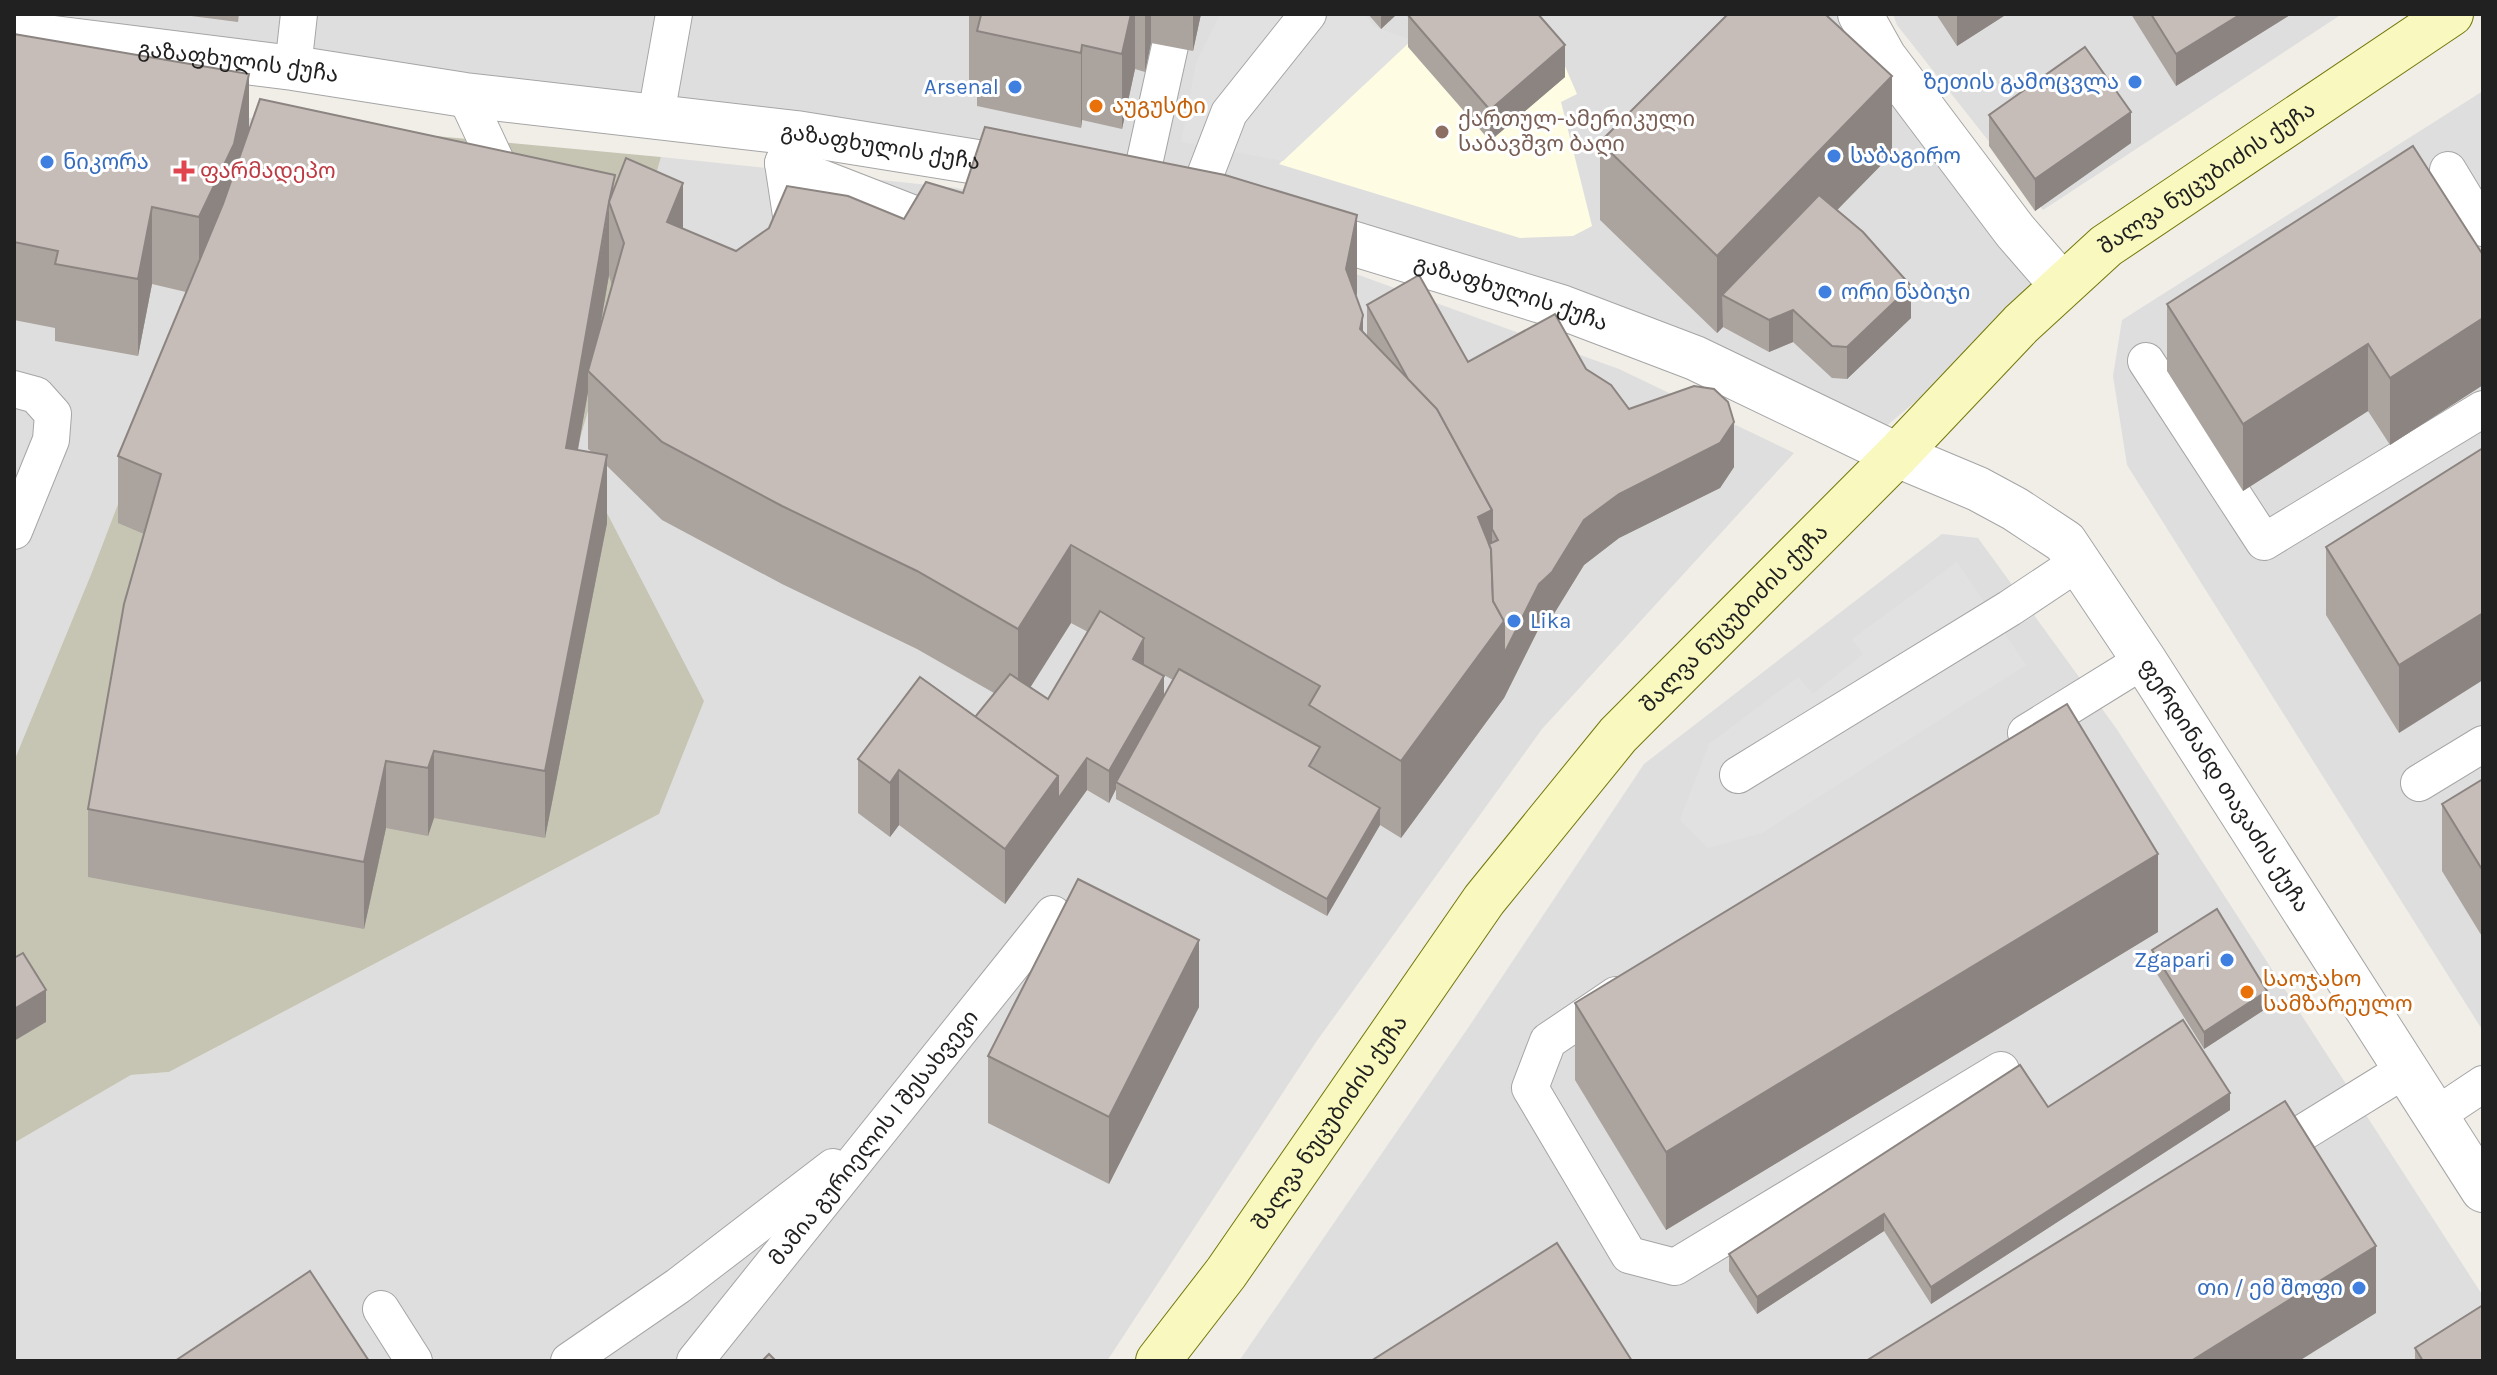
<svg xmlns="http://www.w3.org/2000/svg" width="2497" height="1375" font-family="Karla,'Noto Sans Georgian',sans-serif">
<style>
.residential{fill:#dfdede}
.education{fill:#fefde4}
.construction{fill:#c6c5b4}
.parking{fill:#e1e1e1}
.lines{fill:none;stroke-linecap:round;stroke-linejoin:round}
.service-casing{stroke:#a5a5a5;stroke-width:38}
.minor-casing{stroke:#a5a5a5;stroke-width:46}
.secondary-casing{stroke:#737808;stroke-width:46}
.service{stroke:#fff;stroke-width:36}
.minor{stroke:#fff;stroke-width:44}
.secondary{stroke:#f8f8bf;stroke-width:44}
.wall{fill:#aaa39e;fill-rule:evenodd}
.shaded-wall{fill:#8b8481}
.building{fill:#c6bdb8;stroke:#8b8481;stroke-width:2}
.shop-dot{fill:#3f7fe0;stroke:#fff;stroke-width:3}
.food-dot{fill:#e8710a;stroke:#fff;stroke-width:3}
.education-dot{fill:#8d6e63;stroke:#fff;stroke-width:3}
.health-dot{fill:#e0444e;stroke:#fff;stroke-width:3}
.labels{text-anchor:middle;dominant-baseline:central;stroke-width:6;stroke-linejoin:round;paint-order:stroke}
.street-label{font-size:22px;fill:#212121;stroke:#fff}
.shop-label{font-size:22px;fill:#366cbe;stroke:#fff;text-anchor:end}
.food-label{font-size:22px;fill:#c56008;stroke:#fff;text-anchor:start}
.education-label{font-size:22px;fill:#785e54;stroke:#fff;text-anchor:start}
.health-label{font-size:22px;fill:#be3a42;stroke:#fff;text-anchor:start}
</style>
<rect width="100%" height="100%" fill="#f1eee8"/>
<!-- residential -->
<g class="residential">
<polygon points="51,14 665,14 649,99"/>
<polygon points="674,14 1860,14 2061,280 1866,443 1813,415 1378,267 656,115"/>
<polygon points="1893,14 2342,14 2043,210 1897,25"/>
<polygon points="14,84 265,120 92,572 14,761"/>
<polygon points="2483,91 2483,1031 2127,465 2113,376 2122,320"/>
<polygon points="661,157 957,188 1331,265 1619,369 1794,453 1542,729 1316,1042 1107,1361 14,1361 14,1143 131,1075 169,1072 659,814 576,453"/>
<polygon points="1942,534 1978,538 2116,728 2483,1296 2483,1361 1239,1361 1468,1028 1644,764"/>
</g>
<!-- education -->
<polygon class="education" points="1439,14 1560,55 1577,94 1561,102 1592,226 1573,236 1520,238 1279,164"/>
<!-- construction -->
<polygon class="construction" points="265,120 661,157 576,453 704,701 659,814 169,1072 131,1075 14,1143 14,761 92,572"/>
<!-- parking -->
<g class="parking">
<polygon points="1220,14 1364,14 1375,27 1412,40 1283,161 1181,142 1196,63"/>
<polygon points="1957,562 2026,665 1762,833 1708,848 1680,820 1709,744 1798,677 1813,694 1863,654 1852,639"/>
</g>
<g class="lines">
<defs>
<g id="service">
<polyline points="293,68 299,14"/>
<polyline points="465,95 510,191"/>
<polyline points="656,115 674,14"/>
<polyline points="790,146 783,163 953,229"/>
<polyline points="783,163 792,222 805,227"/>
<polyline points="2448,170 2483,228"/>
<polyline points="1139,187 1170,46"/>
<polyline points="1197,196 1229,113 1308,14"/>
<polyline points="2146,361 2264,542 2483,409"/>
<polyline points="14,389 36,395 53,414 51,440 14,531"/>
<polyline points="2026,733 2144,660"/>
<polyline points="1738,775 2010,608 2079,562"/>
<polyline points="2419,783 2483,744"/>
<polyline points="1616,995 1548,1041 1530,1088 1629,1255 1675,1267 2001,1070"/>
<polyline points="2435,1116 2483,1084"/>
<polyline points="2265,1156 2406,1069"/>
<polyline points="381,1309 414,1361"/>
<polyline points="569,1361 678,1286 833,1167"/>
<path id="s1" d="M695 1361 1053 914"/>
</g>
<g id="minor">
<polyline points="1860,14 1884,57 2015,231 2061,284"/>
<path id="s2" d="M14 33 293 68 465 95 796 133 1033 171"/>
<path id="s3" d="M1299 227 1561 307 1695 358 1897 455 1978 489 2015 509 2065 542 2144 660 2483 1190"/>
</g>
<g id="secondary">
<path id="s4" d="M1158 1361 1226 1273 1484 900 1618 735 1897 455 2021 324 2106 246 2451 14"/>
</g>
</defs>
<!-- service casing -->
<use href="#service" class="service-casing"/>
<!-- minor casing -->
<use href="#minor" class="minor-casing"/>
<!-- secondary casing -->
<use href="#secondary" class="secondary-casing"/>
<!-- service -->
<use href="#service" class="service"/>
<!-- minor -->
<use href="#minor" class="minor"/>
<!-- secondary -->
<use href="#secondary" class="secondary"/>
</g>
<!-- wall -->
<g class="wall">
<polygon points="176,14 239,14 238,22"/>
<polygon points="969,14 1201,14 1193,51 1151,43 1145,72 1135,69 1122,129 1082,120 1081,128 977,106 977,89 969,87"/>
<polygon points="1368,14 1397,14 1381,29"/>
<polygon points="1936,14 2007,14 1957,46"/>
<polygon points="2131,14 2290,14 2290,15 2176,86"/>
<polygon points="1408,15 1565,77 1490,141 1408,47"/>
<path d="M14 34 249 131 615 187 683 229 736 251 904 219 963 193 1357 293 1356 296 1363 333 1367 336V305L1468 362 1586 369 1629 409 1734 467 1720 488 1619 538 1584 565 1552 617 1539 628 1504 698 1401 838 1380 825 1327 916 1116 799V789L1109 803 1087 790 1005 904 899 825 890 837 858 813V759L975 717 994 693 917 649 782 584 662 520 607 466V523L545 838 434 818 428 836 386 828 364 929 88 877V809L144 534 118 523V456L186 292 152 284 138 356 55 341V328L14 320ZM609 275 612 286 599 333ZM588 392V449L593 453 578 450ZM1071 623 1088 632 1048 699 1030 687ZM1144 664 1173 680 1164 697 1144 665Z"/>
<polygon points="1989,115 2131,143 2035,211 1989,146"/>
<polygon points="1600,142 1892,154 1837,210 1911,318 1847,379 1832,378 1793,342 1769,352 1723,327 1717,333 1600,220"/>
<polygon points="2483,255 2483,385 2390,445 2368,411 2243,491 2167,371 2167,304"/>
<polygon points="2483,448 2399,733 2326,615 2326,547"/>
<polygon points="2483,779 2483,938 2442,871 2442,804"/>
<polygon points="2158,932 1666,1230 1575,1080 1575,1003"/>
<polygon points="2152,950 2267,1008 2204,1049 2152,966"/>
<polygon points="1199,1007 1109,1184 988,1123 988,1056"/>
<polygon points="2048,1107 2230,1110 1931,1304 1884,1231 1757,1314 1729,1271 1729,1254"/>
<polygon points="2415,1348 2483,1361 2415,1361"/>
</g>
<!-- shaded-wall -->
<g class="shaded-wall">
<polygon points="1131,14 1135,14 1135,69 1122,129 1122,54"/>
<polygon points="1145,14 1151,14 1151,43 1145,72"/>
<polygon points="1193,14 1201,14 1193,51"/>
<polygon points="1381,14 1397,14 1381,29"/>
<polygon points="1957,14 2007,14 1957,46"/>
<polygon points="2241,14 2290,14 2290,15 2176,86 2176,54"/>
<polygon points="1082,45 1082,120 1081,128 1081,53"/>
<polygon points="1565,45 1565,77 1490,141 1490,110"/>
<polygon points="249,74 249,151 199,294 199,217"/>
<polygon points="1892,76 1892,154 1743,306 1722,295 1723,327 1717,333 1717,256"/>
<polygon points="2131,112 2131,143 2035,211 2035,179"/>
<polygon points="683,183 683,261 667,222"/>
<polygon points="152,207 152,284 138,356 138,279"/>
<polygon points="609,207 609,275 592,374 588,371 588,392 566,515 566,448"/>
<polygon points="1357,215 1357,293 1346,347 1346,269"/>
<polygon points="1911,286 1911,318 1847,379 1847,347"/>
<polygon points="1793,310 1793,342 1769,352 1769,320"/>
<polygon points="1363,315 1363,393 1360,329"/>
<polygon points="2483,318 2483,385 2390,445 2390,378"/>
<polygon points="2368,344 2368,411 2243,491 2243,424"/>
<polygon points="1734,422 1734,467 1720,488 1619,538 1584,565 1552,617 1539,628 1504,698 1401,838 1401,761 1504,621 1539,584 1584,520 1619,494"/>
<polygon points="607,455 607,523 545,838 545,771"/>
<polygon points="1492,510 1492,587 1478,517"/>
<polygon points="1071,545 1071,623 1018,707 1018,629"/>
<polygon points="2483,613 2483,680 2399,733 2399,665"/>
<polygon points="1144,638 1144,670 1133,659"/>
<polygon points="1164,676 1164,707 1116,782 1116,789 1109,803 1109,771"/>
<polygon points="434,751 434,818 428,836 428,768"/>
<polygon points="1087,758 1087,790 1005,904 1005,849 1058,776"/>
<polygon points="386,761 386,828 364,929 364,862"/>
<polygon points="899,770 899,825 890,837 890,783"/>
<polygon points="1380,808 1380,825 1327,916 1327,899"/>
<polygon points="2158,854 2158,932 1666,1230 1666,1152"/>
<polygon points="1199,940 1199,1007 1109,1184 1109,1117"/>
<polygon points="46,990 46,1022 14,1041 14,1009"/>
<polygon points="2267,991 2267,1008 2204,1049 2204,1032"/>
<polygon points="2230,1093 2230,1110 1931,1304 1931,1287"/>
<polygon points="1884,1214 1884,1231 1757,1314 1757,1297"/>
<polygon points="2376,1246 2376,1313 2299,1361 2191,1361"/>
</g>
<!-- building -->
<g class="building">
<polygon points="977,14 1131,14 1122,54 1082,45 1081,53 977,31 981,15"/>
<polygon points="1410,14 1538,14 1565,45 1490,110 1408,15"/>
<polygon points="1728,14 1825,14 1892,76 1717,256 1600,142"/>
<polygon points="2151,14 2241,14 2176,54"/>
<polygon points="14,34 249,74 234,144 199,217 152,207 138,279 55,264 58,251 14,242"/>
<polygon points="2085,47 2131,112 2035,179 1989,115"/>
<polygon points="260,99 615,175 609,202 566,448 607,455 545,771 434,751 428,768 386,761 364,862 88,809 124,604 161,474 118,456 223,204"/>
<polygon points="985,127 1225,175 1357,215 1346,269 1363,315 1360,329 1437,409 1492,510 1478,517 1491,549 1493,601 1504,621 1401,761 1309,705 1320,686 1071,545 1018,629 917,571 782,506 662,442 588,371 624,243 609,202 626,158 683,183 667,222 736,251 769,228 787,186 848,196 904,219 926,182 963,193"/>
<polygon points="2413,146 2483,255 2483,318 2390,378 2368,344 2243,424 2167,304"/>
<polygon points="1819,195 1863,232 1911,286 1847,347 1832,346 1793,310 1769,320 1722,295"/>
<polygon points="1419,275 1468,362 1555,314 1586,369 1611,385 1629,409 1694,386 1714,389 1728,402 1734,422 1720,443 1619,494 1584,520 1552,572 1539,584 1504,654 1504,621 1493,601 1491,549 1489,544 1498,540 1492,529 1492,510 1437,409 1408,379 1367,305"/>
<polygon points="2483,448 2483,613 2399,665 2326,547"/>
<polygon points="1100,611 1144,638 1133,659 1164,676 1109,771 1087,758 1058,799 1058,776 975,717 1010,674 1048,699"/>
<polygon points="1179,669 1320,747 1309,766 1380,808 1327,899 1116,782"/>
<polygon points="920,677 1058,776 1005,849 899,770 890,783 858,759"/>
<polygon points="2067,704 2158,854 1666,1152 1575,1003"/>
<polygon points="2483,779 2483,871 2442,804"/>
<polygon points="1078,879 1199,940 1109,1117 988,1056"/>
<polygon points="2217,909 2267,991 2204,1032 2152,950"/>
<polygon points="23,953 46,990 14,1009 14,958"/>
<polygon points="2183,1020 2230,1093 1931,1287 1884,1214 1757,1297 1729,1254 2020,1065 2048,1107"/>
<polygon points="2285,1101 2376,1246 2191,1361 1866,1361"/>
<polygon points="1557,1243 1632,1361 1371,1361"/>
<polygon points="310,1271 369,1361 175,1361"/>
<polygon points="2483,1305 2483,1361 2423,1361 2415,1348"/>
<polygon points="769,1354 776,1361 762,1361"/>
</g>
<!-- markers -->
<g class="shop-dot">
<circle cx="2135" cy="82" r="8"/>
<circle cx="1015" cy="87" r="8"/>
<circle cx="1834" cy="156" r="8"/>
<circle cx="47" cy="162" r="8"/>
<circle cx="1825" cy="292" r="8"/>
<circle cx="1514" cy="621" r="8"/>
<circle cx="2227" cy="960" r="8"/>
<circle cx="2359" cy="1288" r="8"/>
</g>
<g class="food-dot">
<circle cx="1096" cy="106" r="8"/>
<circle cx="2247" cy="992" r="8"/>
</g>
<circle class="education-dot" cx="1442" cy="132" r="8"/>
<path class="health-dot" d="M180 159h8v8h8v8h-8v8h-8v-8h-8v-8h8z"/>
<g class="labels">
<!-- street labels -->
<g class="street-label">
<text stroke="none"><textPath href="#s2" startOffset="226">გაზაფხულის ქუჩა</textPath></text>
<text stroke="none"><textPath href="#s2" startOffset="874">გაზაფხულის ქუჩა</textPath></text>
<text stroke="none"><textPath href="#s4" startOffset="1590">შალვა ნუცუბიძის ქუჩა</textPath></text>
<text stroke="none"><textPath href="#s3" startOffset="222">გაზაფხულის ქუჩა</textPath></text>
<text stroke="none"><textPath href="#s4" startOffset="942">შალვა ნუცუბიძის ქუჩა</textPath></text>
<text stroke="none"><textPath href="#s3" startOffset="1122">ფერდინანდ თავაძის ქუჩა</textPath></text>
<text stroke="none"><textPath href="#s4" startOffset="294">შალვა ნუცუბიძის ქუჩა</textPath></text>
<text stroke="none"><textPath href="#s1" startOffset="286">მამია გურიელის I შესახვევი</textPath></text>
</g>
<!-- shop labels -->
<g class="shop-label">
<text x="2119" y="82">ზეთის გამოცვლა</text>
<text x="999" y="87">Arsenal</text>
<text x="1850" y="156" text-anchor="start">საბაგირო</text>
<text x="63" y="162" text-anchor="start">ნიკორა</text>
<text x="1841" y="292" text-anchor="start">ორი ნაბიჯი</text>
<text x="1530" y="621" text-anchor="start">Lika</text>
<text x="2211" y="960">Zgapari</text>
<text x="2343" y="1288">თი / ემ შოფი</text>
</g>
<!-- food labels -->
<g class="food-label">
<text x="1112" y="106">აუგუსტი</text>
<text x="2263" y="979">საოჯახო<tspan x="2263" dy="25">სამზარეულო</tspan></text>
</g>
<!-- education labels -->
<g class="education-label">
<text x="1458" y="119">ქართულ-ამერიკული<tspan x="1458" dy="25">საბავშვო ბაღი</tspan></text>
</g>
<!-- health labels -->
<g class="health-label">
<text x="200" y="171">ფარმადეპო</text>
</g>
</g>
<!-- border -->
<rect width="2497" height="1375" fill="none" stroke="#212121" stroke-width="32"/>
</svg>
